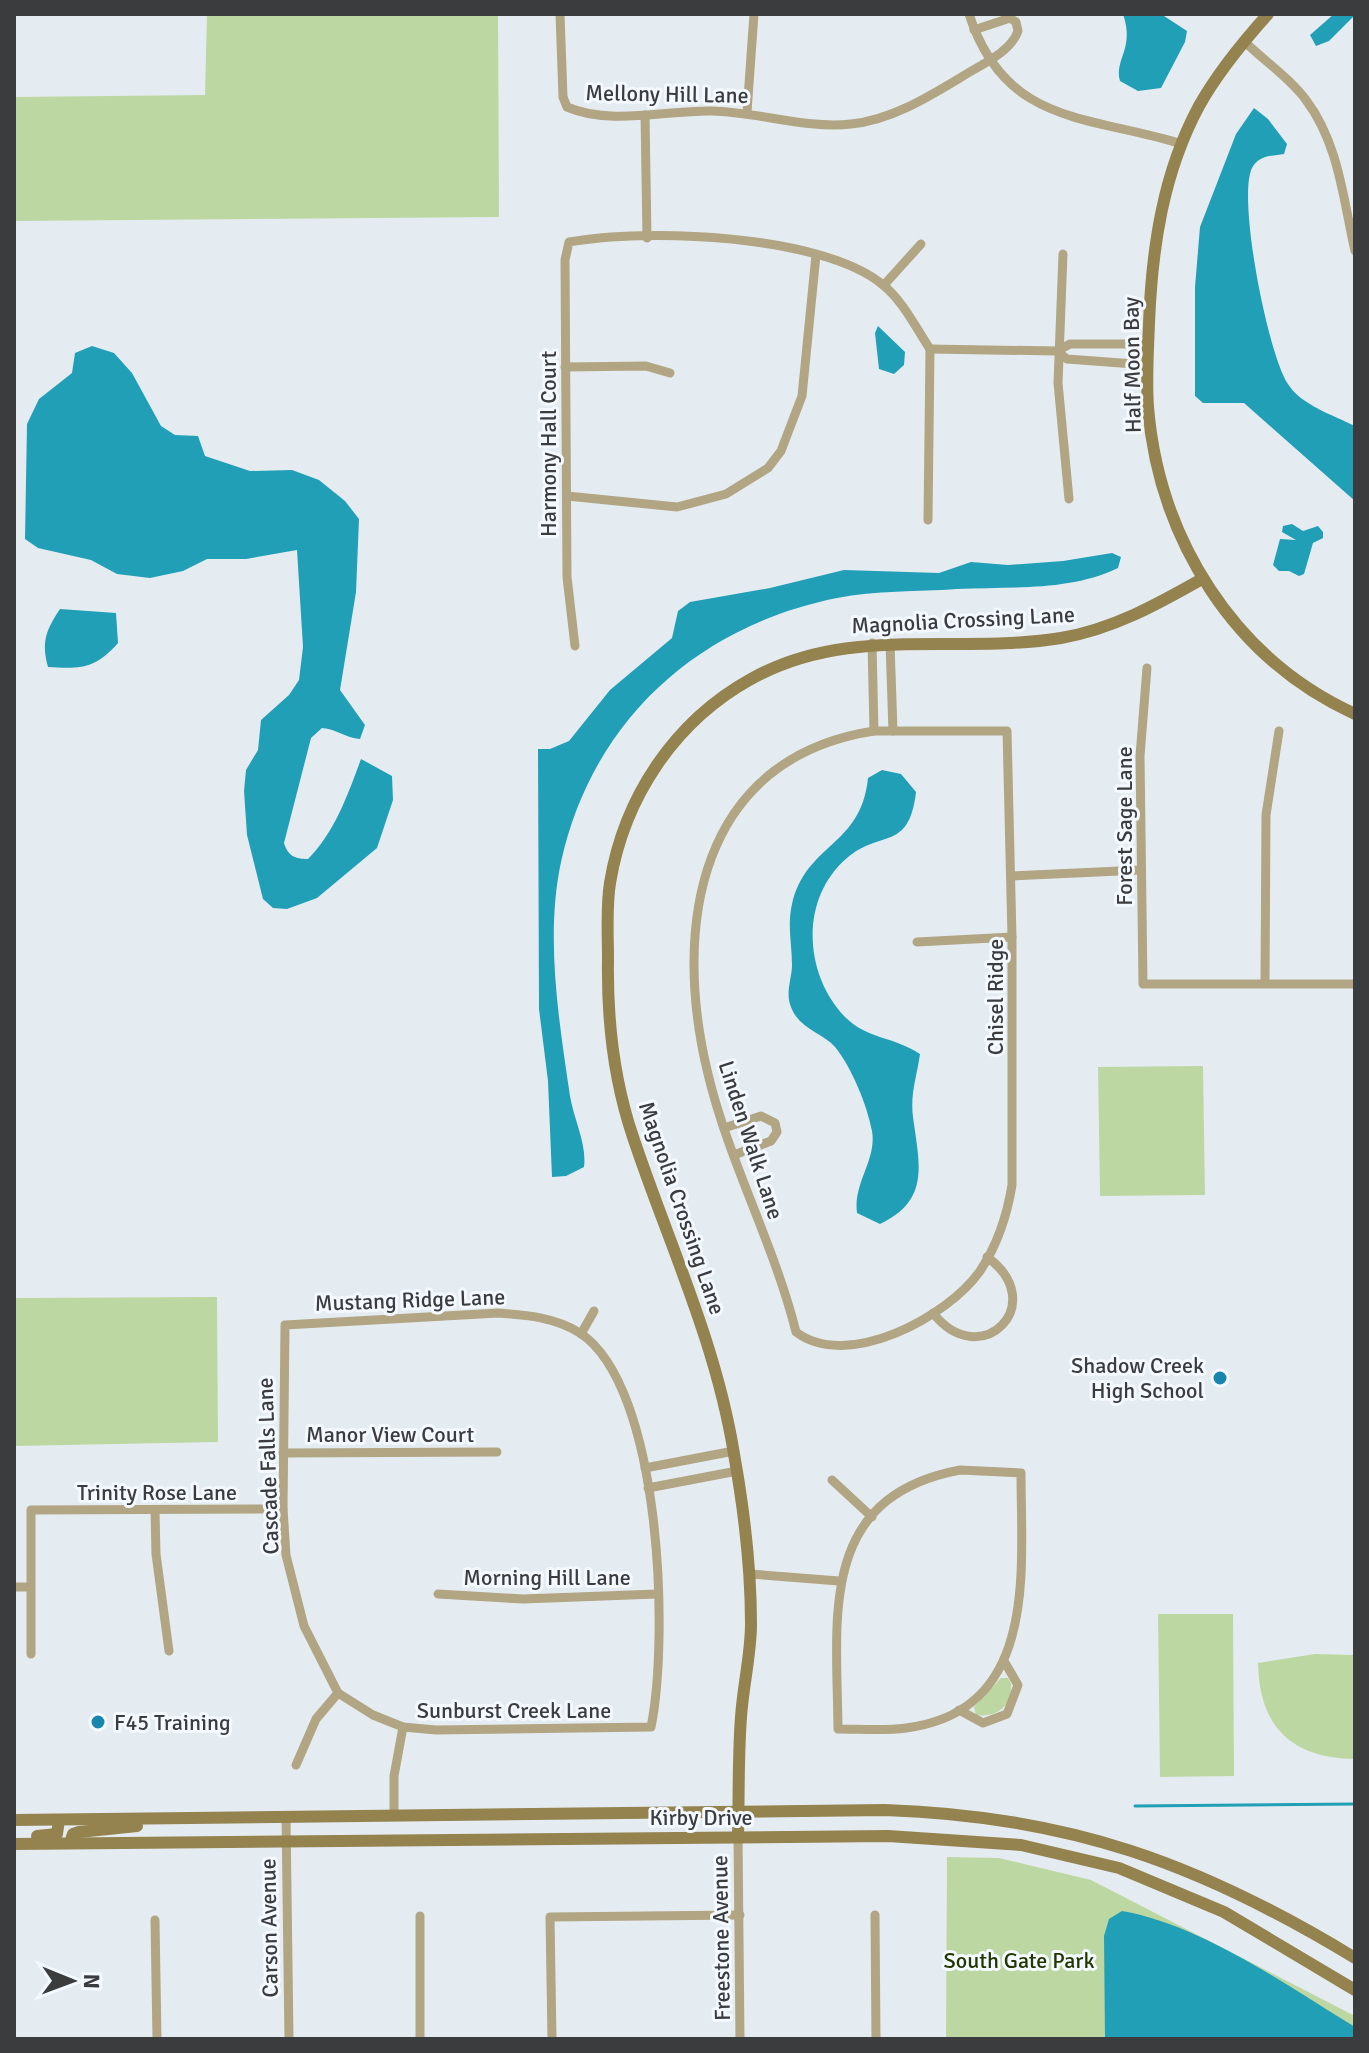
<svg xmlns="http://www.w3.org/2000/svg" width="1369" height="2053" font-family="Signika,sans-serif">
<style>
.green{fill:#bdd7a2}
.water{fill:#209fb6}
.lines{fill:none;stroke-linecap:round;stroke-linejoin:round}
.stream{stroke:#209fb6;stroke-width:3}
.street{stroke:#b1a583;stroke-width:9}
.secondary{stroke:#94824f;stroke-width:12}
.poi-dot{fill:#1886ad;stroke:#f3f9ff;stroke-width:3}
.labels{text-anchor:middle;dominant-baseline:central;stroke-width:6;stroke-linejoin:round;paint-order:stroke}
.street-label{font-size:22px;fill:#3a3c3e;stroke:#f3f9ff}
.poi-label{font-size:22px;fill:#3a3c3e;stroke:#f3f9ff;text-anchor:end}
.park-label{font-size:22px;fill:#223600;stroke:#f3f9ff}
</style>
<rect width="100%" height="100%" fill="#e5ecf1"/>
<!-- green -->
<g class="green">
<polygon points="207,14 498,14 499,217 14,221 14,97 205,95"/>
<polygon points="1203,1066 1205,1195 1100,1196 1098,1067"/>
<polygon points="217,1297 218,1442 14,1446 14,1298"/>
<polygon points="1158,1614 1233,1614 1234,1776 1160,1777"/>
<path d="M1315 1654 1355 1655V1759C1292 1758 1259 1727 1258 1663Z"/>
<path d="M1001 1678H1008L1011 1683C1013 1705 997 1718 976 1715L974 1707Z"/>
<polygon points="947,1857 999,1858 1091,1880 1355,2016 1355,2039 946,2039"/>
</g>
<!-- water -->
<g class="water">
<path d="M1123 14H1161L1187 31 1185 42 1161 88 1138 91 1120 81C1114 59 1135 49 1123 14Z"/>
<polygon points="1334,14 1355,15 1329,41 1316,46 1310,35"/>
<path d="M1254 108 1268 119 1287 144 1284 154C1272 156 1259 155 1252 168 1237 198 1268 355 1288 384 1301 405 1333 415 1355 426V501L1244 403H1203L1195 396V287L1200 227 1236 134Z"/>
<polygon points="878,326 905,352 904,365 894,374 879,369 875,333"/>
<path d="M92 346 114 353 132 373 161 426 175 435 198 436 205 456 250 471 292 470 319 480 345 501 359 519 356 592 340 690 365 725 360 739C345 738 337 729 322 728L311 738 284 843C288 856 295 859 308 859 335 832 348 794 361 759L392 776 393 800 377 848 317 898 287 909 273 908 263 899 247 835 244 791 246 770 258 750 261 720 289 695 299 680 303 647 297 550 246 559H207L183 571 150 578 117 574 91 560 38 548 25 539 27 424 39 399 72 373 75 353Z"/>
<polygon points="1292,524 1303,531 1318,526 1323,532 1323,538 1313,543 1304,574 1299,576 1289,571 1279,571 1273,565 1280,539 1296,540 1282,532 1283,526"/>
<path d="M1112 553 1121 557 1118 568C1068 592 1011 586 957 589 918 592 875 590 837 598 697 626 592 721 561 862 545 937 559 1021 570 1096 574 1120 587 1144 584 1167L566 1176 552 1177 548 1081 539 1009 538 749H550L569 741 610 690 672 638 678 611 690 602 770 588 844 570 939 573 971 562 1008 565 1063 561Z"/>
<path d="M60 609 116 613 118 643C95 669 81 669 48 667 41 642 46 630 60 609Z"/>
<path d="M882 770 901 774 916 792C909 852 881 829 847 858 800 898 803 973 845 1017 867 1039 895 1037 920 1054 917 1076 910 1094 913 1117 919 1163 931 1200 880 1224L857 1213C853 1183 877 1160 872 1131 867 1105 852 1068 835 1047 823 1033 799 1029 791 1007 785 993 792 978 792 965 792 944 787 926 792 904 806 843 861 847 868 778Z"/>
<path d="M1122 1911C1202 1925 1286 1985 1355 2027V2039H1105L1104 1936 1109 1919Z"/>
</g>
<g class="lines">
<!-- stream -->
<polyline class="stream" points="1135,1806 1355,1804"/>
<!-- street -->
<g class="street">
<path d="M560 14 563 97 567 107C611 126 666 110 712 111 758 112 806 129 851 124 893 120 933 94 968 73 985 63 1011 51 1018 31L1016 22 1010 18 974 30"/>
<path d="M969 14C1005 126 1089 115 1182 144"/>
<path d="M1244 41C1263 60 1290 78 1306 100 1339 144 1343 199 1355 251"/>
<polyline points="747,112 754,14"/>
<polyline points="645,115 647,238"/>
<polyline points="1063,254 1058,383 1069,499"/>
<polyline points="884,285 921,244"/>
<polyline points="930,349 1057,351 1070,344 1148,344"/>
<polyline points="1057,351 1067,359 1148,365"/>
<polyline points="565,367 646,366 670,373"/>
<polyline points="567,496 677,507 726,494 768,468 781,451 802,396 816,255"/>
<polyline points="928,520 930,349"/>
<polyline points="872,643 874,731"/>
<polyline points="890,643 893,731"/>
<path d="M575 646 567 577 565 260 569 242C645 228 822 234 883 285 903 301 916 328 930 349"/>
<polyline points="1147,668 1140,756 1143,984 1355,984"/>
<path d="M874 731H1007L1012 937V1185C1007 1216 998 1244 980 1271 948 1317 847 1371 796 1332 774 1244 729 1162 708 1074 672 927 698 758 874 731Z"/>
<polyline points="1011,876 1141,870"/>
<polyline points="917,942 1012,937"/>
<polyline points="1265,983 1266,815 1279,731"/>
<polyline points="724,1128 761,1116 775,1123 777,1132 771,1141 734,1155"/>
<path d="M498 1313C526 1315 555 1317 580 1333 662 1387 669 1639 651 1727L436 1730 403 1727 373 1715 338 1693 304 1626 286 1555 283 1509 285 1325Z"/>
<path d="M933 1313C981 1374 1051 1303 987 1257"/>
<polyline points="581,1334 594,1311"/>
<polyline points="283,1453 497,1452"/>
<polyline points="645,1468 734,1451"/>
<path d="M960 1470 1021 1473C1021 1571 1039 1711 906 1728 884 1731 860 1729 838 1729 837 1618 817 1497 960 1470Z"/>
<polyline points="832,1480 872,1517"/>
<polyline points="648,1488 737,1471"/>
<polyline points="155,1511 156,1554 169,1651"/>
<polyline points="750,1574 839,1581"/>
<polyline points="14,1587 29,1587"/>
<polyline points="438,1594 523,1599 657,1594"/>
<polyline points="31,1654 31,1510 283,1509"/>
<polyline points="959,1710 983,1723 1007,1714 1018,1685 1004,1661"/>
<polyline points="296,1765 316,1719 338,1693"/>
<polyline points="394,1816 394,1776 403,1727"/>
<polyline points="286,1817 289,2039"/>
<polyline points="738,1837 740,2039"/>
<polyline points="875,1915 876,2039"/>
<polyline points="420,1916 420,2039"/>
<polyline points="155,1920 157,2039"/>
<polyline points="552,2039 550,1917 740,1915"/>
</g>
<!-- secondary -->
<g class="secondary">
<path d="M1268 14C1242 43 1218 72 1199 106 1163 173 1152 247 1149 323 1148 351 1146 379 1148 407 1159 539 1234 659 1355 714"/>
<path d="M14 1820 885 1810C1068 1816 1199 1863 1355 1958"/>
<polyline points="37,1836 57,1834 59,1820"/>
<path d="M738 1837C739 1797 738 1756 741 1717 743 1686 751 1654 751 1624 751 1567 744 1510 734 1454 716 1342 668 1242 633 1137 614 1081 607 1018 608 959 608 934 606 908 610 883 624 797 675 721 751 679 849 624 955 655 1061 638 1113 629 1156 605 1202 579"/>
<polyline points="70,1843 73,1834 79,1832 137,1826"/>
<polyline points="14,1844 888,1836 1021,1845 1119,1868 1224,1912 1355,1990"/>
</g>
</g>
<!-- markers -->
<g class="poi-dot">
<circle cx="1220" cy="1378" r="8"/>
<circle cx="98" cy="1722" r="8"/>
</g>
<g class="labels">
<!-- street labels -->
<g class="street-label">
<text transform="translate(667 94) rotate(1)">Mellony Hill Lane</text>
<text transform="translate(1132 365) rotate(-91)">Half Moon Bay</text>
<text transform="translate(548 444) rotate(-90)">Harmony Hall Court</text>
<text transform="translate(963 620) rotate(-3)">Magnolia Crossing Lane</text>
<text transform="translate(1124 826) rotate(-90)">Forest Sage Lane</text>
<text transform="translate(995 997) rotate(-90)">Chisel Ridge</text>
<text transform="translate(751 1140) rotate(72)">Linden Walk Lane</text>
<text transform="translate(682 1208) rotate(71)">Magnolia Crossing Lane</text>
<text transform="translate(410 1300) rotate(-2)">Mustang Ridge Lane</text>
<text x="390" y="1434">Manor View Court</text>
<text transform="translate(268 1466) rotate(-92)">Cascade Falls Lane</text>
<text x="157" y="1492">Trinity Rose Lane</text>
<text x="547" y="1577">Morning Hill Lane</text>
<text x="514" y="1710">Sunburst Creek Lane</text>
<text x="701" y="1817">Kirby Drive</text>
<text transform="translate(269 1928) rotate(-91)">Carson Avenue</text>
<text transform="translate(721 1938) rotate(-91)">Freestone Avenue</text>
</g>
<!-- poi labels -->
<g class="poi-label">
<text x="1204" y="1365">Shadow Creek<tspan x="1204" dy="25">High School</tspan></text>
<text x="114" y="1722" text-anchor="start">F45 Training</text>
</g>
<!-- park labels -->
<g class="park-label">
<text x="1019" y="1960">South Gate Park</text>
</g>
</g>
<!-- border -->
<rect width="1369" height="2053" fill="none" stroke="#3a3c3e" stroke-width="32"/>
<!-- north arrow -->
<g transform="translate(72 1981) rotate(91)" stroke="#f3f9ff" stroke-width="6" paint-order="stroke">
<path d="M0-6L14 30L0 20L-14 30Z" fill="#3a3c3e"/>
<text y="-12" font-size="22" font-weight="bold" text-anchor="middle" fill="#3a3c3e">N</text>
</g>
</svg>
